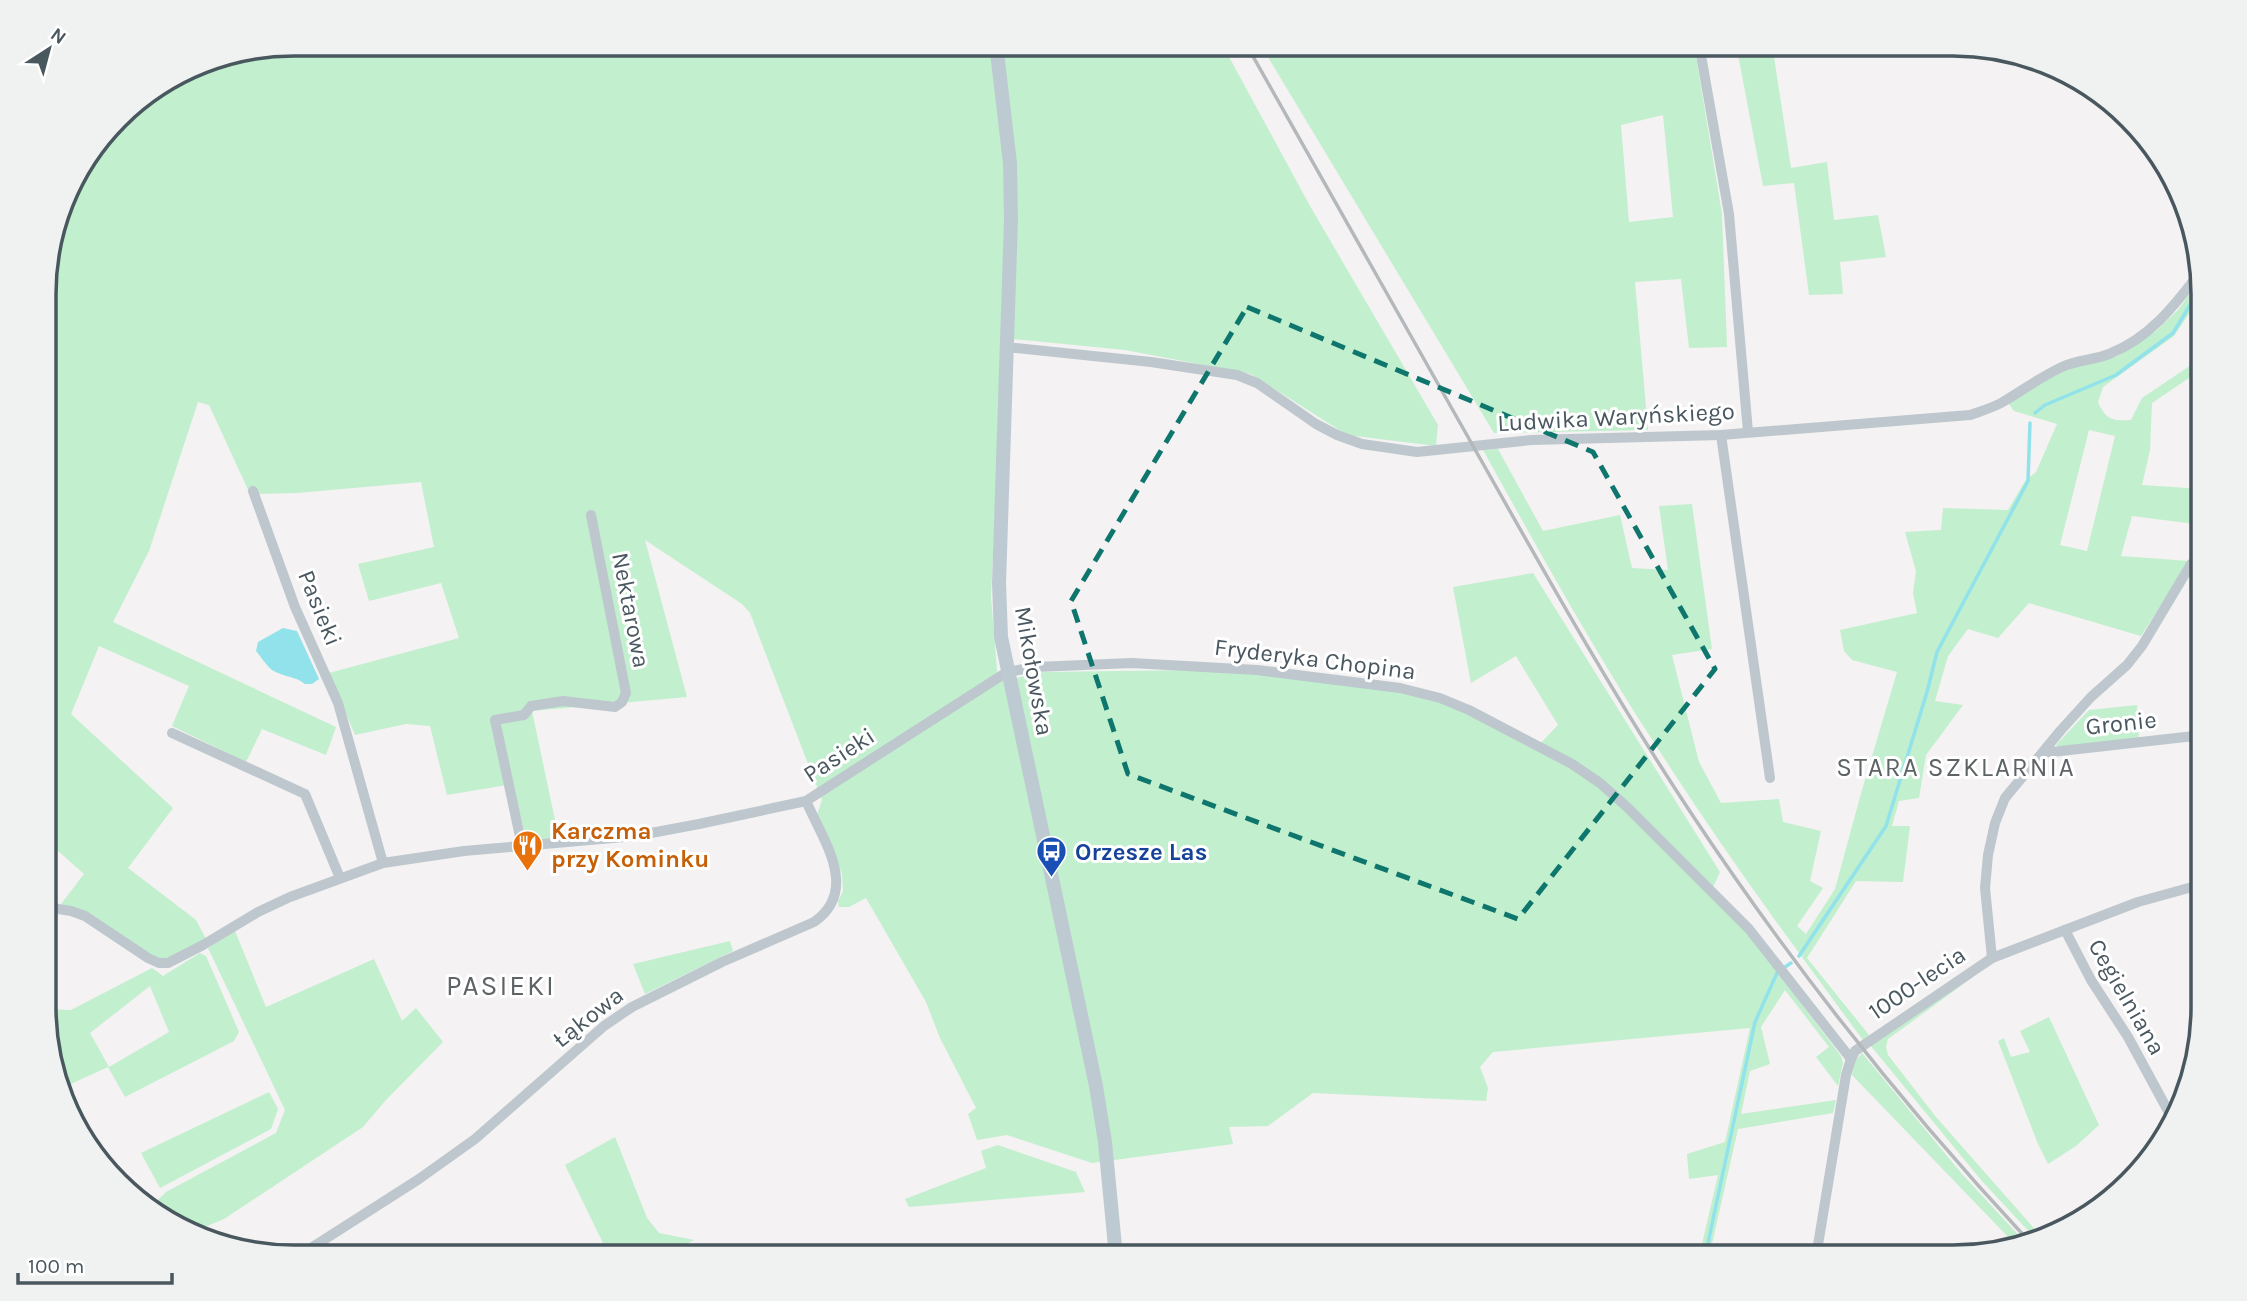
<svg xmlns="http://www.w3.org/2000/svg" width="2247" height="1301" font-family="Karla,sans-serif">
<style>
.green{fill:#c2efce;fill-rule:evenodd}
.water{fill:#91e2eb}
.lines{fill:none;stroke-linecap:round;stroke-linejoin:round}
.stream{stroke:#91e2eb;stroke-width:3.5}
.street{stroke:#bdc7cd;stroke-width:10}
.secondary{stroke:#becad2;stroke-width:14}
.rail{stroke:#b4b8bb;stroke-width:3.5}
.marked{fill:none;stroke:#0f766e;stroke-width:5;stroke-dasharray:14 9;stroke-linejoin:round}
.labels{text-anchor:middle;dominant-baseline:central;stroke-width:6;stroke-linejoin:round;paint-order:stroke}
.street-label{font-size:24px;fill:#49575f;stroke:#fff}
.food-label{font-size:24px;font-weight:bold;fill:#c56008;stroke:#fff;text-anchor:start}
.transit-label{font-size:24px;font-weight:bold;fill:#164399;stroke:#fff;text-anchor:start}
.neighbourhood-label{font-size:26px;letter-spacing:2px;fill:#5e6366;stroke:#fff}
.quarter-label{font-size:28px;letter-spacing:2px;fill:#5e6366;stroke:#fff}
.rim{fill:none;stroke:#49575f;stroke-width:3.5}
</style>
<rect width="100%" height="100%" fill="#f4f2f2"/>
<!-- green -->
<g class="green">
<polygon points="294,44 1222,44 1310,206 1438,425 1436,446 1347,435 1251,374 1125,350 1003,338 991,597 998,682 1044,672 1194,670 1257,674 1400,691 1440,701 1536,748 1558,725 1516,656 1471,683 1453,587 1533,573 1720,872 1710,894 1746,931 1841,1056 1843,1063 1838,1086 1816,1057 1829,1047 1785,990 1761,1027 1770,1064 1750,1071 1741,1114 1836,1100 1833,1113 1738,1129 1709,1257 1699,1257 1718,1175 1689,1179 1687,1154 1725,1142 1750,1028 1493,1052 1480,1067 1488,1088 1486,1101 1313,1093 1268,1126 1229,1127 1233,1144 1092,1163 1007,1135 977,1140 968,1114 976,1108 940,1038 926,1002 866,898 849,907 839,907 838,901 843,891 842,874 817,815 822,800 750,613 742,604 645,540 687,697 532,711 559,839 527,843 513,784 447,795 430,726 406,724 355,735 329,673 459,638 441,583 369,601 358,564 434,547 421,482 297,493 250,494 209,405 198,402 149,551 113,622 336,727 326,755 262,729 246,762 172,726 189,686 99,646 71,714 173,808 128,868 196,920 206,939 166,960 151,956 92,915 61,904 84,874 48,842 46,845 46,262 70,183 129,106 198,63"/>
<path d="M1260 44H1694L1722 214 1727 347 1689 348 1681 279 1635 282 1648 430 1494 433ZM1663 115 1673 217 1629 222 1621 125Z"/>
<polygon points="1736,44 1772,44 1791,168 1827,162 1834,220 1878,215 1886,257 1840,262 1843,294 1809,295 1794,183 1763,186"/>
<path d="M2203 287V293L2174 336 2103 387 2098 402C2106 420 2112 421 2131 420L2142 398 2203 357V366L2192 376 2152 403 2150 450 2142 485 2203 489V525L2132 516 2121 556 2189 561 2141 636 2029 603 1998 638 1968 629 1948 656 1935 701 1963 705 1926 755 1919 798 1899 801 1892 826H1910L1903 882 1856 881 1807 958 1869 1035 1863 1040C1791 943 1720 846 1655 744 1593 649 1538 549 1483 450L1498 449 1543 531 1620 515 1632 568 1668 570 1659 506 1692 504 1712 649 1672 655 1699 762 1721 803 1779 799 1783 822 1821 831 1810 881 1823 888 1797 926 1806 934 1835 889 1860 797 1897 672 1852 660 1844 651 1840 630 1917 613 1913 593 1916 571 1905 532 1941 530 1943 508 2008 510 2025 481 2036 472 2057 424 2014 411 2009 404 2039 383 2073 367 2118 356 2156 331 2178 310 2193 289ZM2089 430 2115 436 2087 551 2060 545Z"/>
<polygon points="2137,705 2139,740 2060,748 2056,745 2089,710"/>
<polygon points="235,931 266,1007 374,959 402,1021 416,1008 443,1042 386,1100 363,1127 224,1219 195,1231 168,1224 151,1207 166,1192 276,1133 285,1110 208,948"/>
<polygon points="730,941 733,951 645,994 633,964"/>
<path d="M200 953 206 956 239 1032 234 1041 125 1097 108 1067 64 1087 46 1039V1009L71 1010 152 968 163 976ZM150 986 169 1032 109 1067 90 1033Z"/>
<polygon points="1967,977 1973,977 1888,1039 1886,1047 1888,1055 1936,1117 2040,1235 2034,1237 1981,1180 1870,1045"/>
<polygon points="2049,1017 2099,1125 2076,1146 2048,1164 2038,1144 1998,1041 2004,1038 2011,1057 2030,1052 2020,1031"/>
<polygon points="1862,1053 1962,1174 2023,1240 2014,1243 1852,1075 1854,1063"/>
<polygon points="269,1092 278,1109 271,1129 160,1188 141,1153"/>
<polygon points="615,1137 647,1218 659,1233 694,1240 663,1257 587,1257 586,1256 603,1243 565,1165"/>
<polygon points="998,1145 1076,1172 1085,1192 909,1207 905,1199 986,1168 981,1151"/>
</g>
<!-- water -->
<path class="water" d="M283 628 297 631 319 679 312 684H305C296 676 283 677 272 670 266 665 261 657 256 651L258 642Z"/>
<g class="lines">
<!-- stream -->
<g class="stream">
<polyline points="2035,413 2045,405 2116,375 2173,333 2195,297 2203,289"/>
<polyline points="1799,956 1886,826 1927,692 1937,652 2028,481 2030,423"/>
<polyline points="1785,967 1791,963"/>
<polyline points="1705,1257 1755,1022 1777,973"/>
</g>
<!-- street -->
<g class="street">
<polyline points="1699,44 1729,214 1748,432"/>
<path d="M1006 347 1151 362 1237 375 1257 383 1316 424 1337 435 1362 444 1417 452 1532 440 1721 435 1970 415C1981 411 1992 408 2001 403 2022 391 2040 377 2062 367 2076 360 2094 360 2109 354 2150 338 2175 305 2201 271"/>
<polyline points="1721,435 1770,778"/>
<polyline points="253,491 295,607 338,703 383,863"/>
<polyline points="172,733 305,794 340,878"/>
<polyline points="2043,753 2203,735"/>
<polyline points="522,846 495,720 524,715 531,706 563,701 615,707 622,702 626,693 591,515"/>
<polyline points="46,907 71,911 85,916 148,958 159,963 168,963 203,945 258,912 290,897 383,863 464,851 635,836 699,824 806,801 1007,672 1036,667 1132,663 1257,670 1400,688 1440,698 1469,710 1572,764 1600,783 1627,807 1749,929 1851,1059"/>
<polyline points="2065,930 2091,980 2128,1037 2173,1120"/>
<polyline points="1992,958 1985,888 1988,855 1995,823 2005,798 2061,730 2091,697 2127,665 2142,646 2191,564 2203,554"/>
<path d="M297 1257 419 1179 475 1139 604 1026 632 1007 722 962 814 922C860 890 823 840 806 801"/>
<polyline points="1816,1257 1846,1075 1850,1062 1855,1051 1992,958 2138,902 2203,884"/>
</g>
<!-- secondary -->
<polyline class="secondary" points="996,44 1010,163 1011,220 999,583 1001,637 1096,1086 1105,1142 1116,1257"/>
<!-- rail -->
<path class="rail" d="M1246 44C1328 188 1408 332 1490 476 1555 591 1620 706 1693 816 1792 965 1905 1108 2027 1239"/>
</g>
<!-- marked area -->
<path class="marked" d="M1247 307 1593 452 1715 669 1518 919 1128 774 1071 601Z"/>
<!-- icons -->
<defs>
<symbol id="restaurant-pin" viewBox="-11 -11 22 30"><path d="M0 17L-7.5 6A9.5 9.5 0 1 1 7.5 6Z" fill="#e8710a" stroke="#fff"/><path d="M-5-6h1v4h1v-4h1v4h1v-4h1v5L-1.5 .5V6h-2V.5L-5-1ZM5-6V6H3V1.5H1.5Q1.5-4 5-6Z" fill="#fff"/></symbol>
<symbol id="bus-pin" viewBox="-11 -11 22 30"><path d="M0 17L-7.5 6A9.5 9.5 0 1 1 7.5 6Z" fill="#1a4fb4" stroke="#fff"/><path d="M-5-6H5V4H4V6H2V4H-2V6H-4V4H-5ZM-3.5-4V0h7V-4ZM-3.5 1.2v1.5H-2V1.2ZM2 1.2v1.5H3.5V1.2Z" fill="#fff"/></symbol>
</defs>
<g fill-rule="evenodd">
<use href="#restaurant-pin" x="510" y="828" width="35" height="47"/>
<use href="#bus-pin" x="1034" y="834" width="35" height="47"/>
</g>
<g class="labels">
<!-- street labels -->
<g class="street-label">
<text transform="translate(1616 417) rotate(-3)">Ludwika Waryńskiego</text>
<text transform="translate(320 608) rotate(68)">Pasieki</text>
<text transform="translate(631 610) rotate(79)">Nektarowa</text>
<text transform="translate(1315 659) rotate(7)">Fryderyka Chopina</text>
<text transform="translate(1034 671) rotate(80)">Mikołowska</text>
<text transform="translate(2121 723) rotate(-6)">Gronie</text>
<text transform="translate(839 755) rotate(-33)">Pasieki</text>
<text transform="translate(1917 983) rotate(-34)">1000-lecia</text>
<text transform="translate(2127 997) rotate(60)">Cegielniana</text>
<text transform="translate(588 1017) rotate(-38)">Łąkowa</text>
</g>
<!-- food labels -->
<g class="food-label">
<text x="551" y="831">Karczma<tspan x="551" dy="28">przy Kominku</tspan></text>
</g>
<!-- transit labels -->
<g class="transit-label">
<text x="1075" y="852">Orzesze Las</text>
</g>
<!-- neighbourhood labels -->
<g class="neighbourhood-label">
<text x="1956" y="767">STARA SZKLARNIA</text>
</g>
<!-- quarter labels -->
<g class="quarter-label">
<text x="501" y="985">PASIEKI</text>
</g>
</g>
<!-- crop -->
<path d="M0 0H2247V1301H0ZM294 56H1953A238 238 0 0 1 2191 294V1007A238 238 0 0 1 1953 1245H294A238 238 0 0 1 56 1007V294A238 238 0 0 1 294 56Z" fill="#f0f2f2" fill-rule="evenodd"/>
<path class="rim" d="M294 56H1953A238 238 0 0 1 2191 294V1007A238 238 0 0 1 1953 1245H294A238 238 0 0 1 56 1007V294A238 238 0 0 1 294 56Z"/>
<!-- north arrow -->
<g transform="translate(49 49) rotate(36)" stroke="#ffffff" stroke-width="5" paint-order="stroke">
<path d="M0-5L12 26L0 18L-12 26Z" fill="#49575f"/>
<text y="-10" font-size="19" font-weight="bold" text-anchor="middle" fill="#49575f">N</text>
</g>
<!-- scale -->
<path d="M18 1273v10h154v-10" fill="none" stroke="#49575f" stroke-width="3.5"/>
<text x="28" y="1273" font-size="21" fill="#49575f" stroke="#ffffff" stroke-width="5" paint-order="stroke">100 m</text>
</svg>
